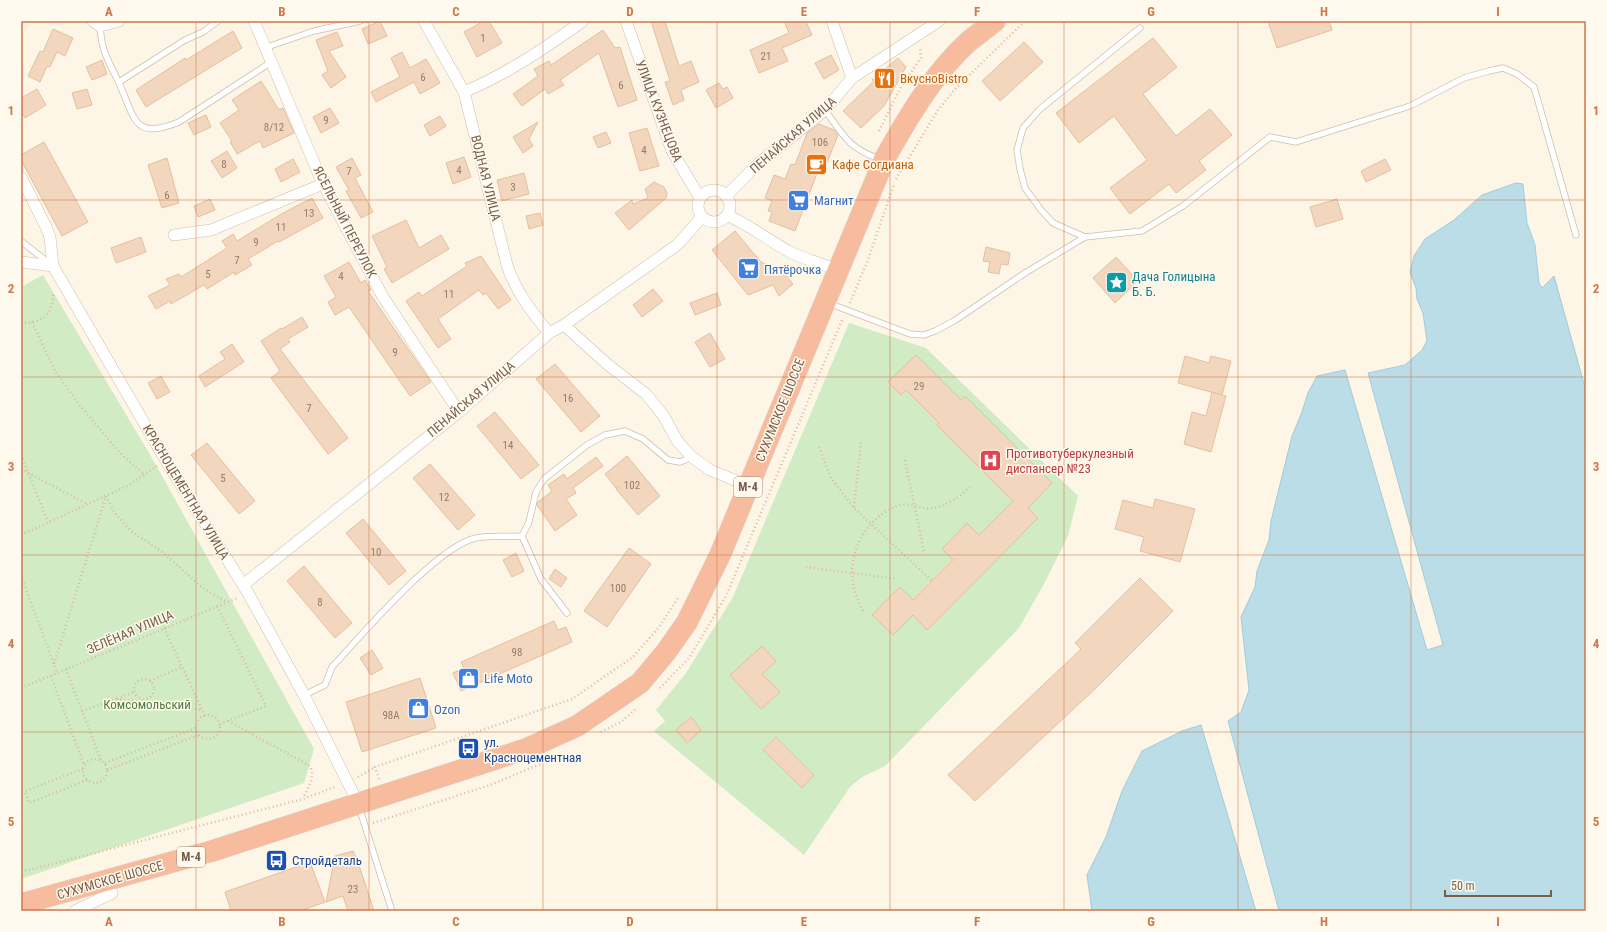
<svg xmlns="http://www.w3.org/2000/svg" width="1607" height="932" font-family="'Roboto Condensed',sans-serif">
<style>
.green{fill:#d1ebc5}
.water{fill:#bbdde7;stroke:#a1cbd9}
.building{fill:#f2d7be;stroke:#e5bf9e}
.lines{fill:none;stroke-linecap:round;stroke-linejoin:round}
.lane-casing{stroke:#cfbead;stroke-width:7}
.street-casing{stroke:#cfbead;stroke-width:12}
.highway-casing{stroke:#dcd5d0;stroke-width:22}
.path{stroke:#d8bba1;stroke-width:2.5;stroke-dasharray:1 3;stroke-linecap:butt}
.lane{stroke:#fff;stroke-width:5.5}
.street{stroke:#fff;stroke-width:11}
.highway{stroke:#f7bc9d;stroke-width:21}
.grid{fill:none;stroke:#d1754b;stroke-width:1;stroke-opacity:0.55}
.labels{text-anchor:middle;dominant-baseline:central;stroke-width:3;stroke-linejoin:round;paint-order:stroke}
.number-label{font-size:11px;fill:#967c68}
.shield{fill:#fffaed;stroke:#a08d7c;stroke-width:1}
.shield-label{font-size:12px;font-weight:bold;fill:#775e4b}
.food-label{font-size:13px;fill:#c56008;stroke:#fffaed;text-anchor:start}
.street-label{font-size:13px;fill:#775e4b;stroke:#fffaed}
.shop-label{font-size:13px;fill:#366cbe;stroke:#fffaed;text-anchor:start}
.culture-label{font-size:13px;fill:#0d838f;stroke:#fffaed;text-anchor:start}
.health-label{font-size:13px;fill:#be3a42;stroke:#fffaed;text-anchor:start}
.park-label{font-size:13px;fill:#4e7d42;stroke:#fffaed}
.transit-label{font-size:13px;fill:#164399;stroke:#fffaed;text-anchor:start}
.neatline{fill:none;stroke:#d1754b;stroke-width:1.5}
.grid-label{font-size:13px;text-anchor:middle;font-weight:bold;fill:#d1754b}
</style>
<rect width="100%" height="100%" fill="#fdf6e7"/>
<!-- green -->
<g class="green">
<polygon points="43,275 152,458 314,749 304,783 21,879 21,287"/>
<polygon points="849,323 926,348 1078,496 1068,536 1045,582 1019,628 885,766 862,777 850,787 804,855 654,731 665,721 656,710 686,673 733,597"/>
</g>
<!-- water -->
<g class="water">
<polygon points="1516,183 1523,184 1527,223 1535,245 1539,283 1542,288 1554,276 1586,391 1586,911 1279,911 1228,721 1241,712 1249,690 1241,617 1255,587 1257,571 1269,540 1271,521 1292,436 1302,412 1308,393 1317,376 1345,370 1427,650 1443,645 1368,373 1405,365 1422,350 1427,341 1423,313 1417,299 1416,288 1410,272 1414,256 1425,239 1454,220 1482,195"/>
<polygon points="1201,725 1256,911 1092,911 1087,875 1106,837 1122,791 1142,751 1182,731"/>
</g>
<!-- building -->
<g class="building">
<polygon points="380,21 387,36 368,44 362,29"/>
<polygon points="484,21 489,21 502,43 477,57 464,32"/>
<polygon points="651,21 665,21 679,66 691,61 699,82 681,90 684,100 673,105 665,82 670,81"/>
<polygon points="784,21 806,21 812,35 782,48 788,61 759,73 750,50 789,33"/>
<polygon points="1268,21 1329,21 1332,30 1277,48"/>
<polygon points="53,29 73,38 65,56 57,52 50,67 47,66 40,82 28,76 40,51 43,52"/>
<polygon points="603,30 615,48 620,47 637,100 618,107 599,53 560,80 564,85 548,94 545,89 522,106 513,94 538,76 534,69 549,61 551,65"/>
<polygon points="233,31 242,48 146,107 136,90 185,58 186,60"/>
<polygon points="337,32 343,46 329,51 346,77 331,88 322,75 328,71 316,40"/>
<polygon points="1153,38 1177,67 1143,94 1176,136 1210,109 1232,135 1199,161 1206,170 1176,193 1169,184 1130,214 1110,188 1147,160 1114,116 1079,143 1056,113"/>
<polygon points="1024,42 1043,62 1000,101 982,81"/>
<polygon points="402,52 410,68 426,59 440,83 420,94 414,82 376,102 371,92 400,77 391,58"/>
<polygon points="831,55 839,70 824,79 815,63"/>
<polygon points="898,58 906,67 884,106 861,128 843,111 874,81 872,80"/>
<polygon points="102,60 107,74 92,80 86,67"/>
<polygon points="261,81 279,110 283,108 294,133 263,148 260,141 237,154 230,142 232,141 220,123 239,110 232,100"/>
<polygon points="719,83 723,89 727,87 733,98 716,108 706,90"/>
<polygon points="37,89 46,105 25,118 21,111 21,98"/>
<polygon points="87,89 92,105 77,109 72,93"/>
<polygon points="330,108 339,123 321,133 313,117"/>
<polygon points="206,115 211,127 194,135 188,123"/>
<polygon points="440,116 446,126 430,136 424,125"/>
<polygon points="538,122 529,139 533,146 523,153 513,137"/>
<polygon points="819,124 834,130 838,135 823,173 818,171 795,231 769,221 772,212 768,211 772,201 765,198 774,175 785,179 791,164 795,165 807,133"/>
<polygon points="647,128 659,166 640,171 629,133"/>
<polygon points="606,132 611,143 598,148 593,137"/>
<polygon points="44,142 88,222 62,236 21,160 21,155"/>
<polygon points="227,151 237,168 222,178 211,161"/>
<polygon points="464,157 471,177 453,184 446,163"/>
<polygon points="167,158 179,203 162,208 148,165"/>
<polygon points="352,158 361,175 355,178 373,212 361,218 346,191 349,190 336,167"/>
<polygon points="293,159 300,172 281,182 275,169"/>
<polygon points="1385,159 1391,170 1366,182 1361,171"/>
<polygon points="524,173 529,194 502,201 497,180"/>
<polygon points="654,182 664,187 667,193 666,198 629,230 615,213 632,200 633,204 648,198 645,189"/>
<polygon points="312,198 323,218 279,242 278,241 248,259 252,265 235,275 234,272 207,289 204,285 171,304 170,301 156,309 148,296 170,285 166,279 179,274 181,277 227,248 222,241 233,234 237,241 283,213"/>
<polygon points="210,199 215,210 198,217 194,206"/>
<polygon points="1337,199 1343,219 1316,227 1310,207"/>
<polygon points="540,213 543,225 529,229 526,216"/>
<polygon points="406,220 419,248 441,235 449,249 392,283 384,269 387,267 372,236"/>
<polygon points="735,231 761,262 783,271 793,284 779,296 773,285 748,295 712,250"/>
<polygon points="141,237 146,252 116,263 111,248"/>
<polygon points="986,247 1010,253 1008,265 1001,264 999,274 988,272 990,262 983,261"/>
<polygon points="481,256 511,300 498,309 486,293 483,295 479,290 438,319 451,339 438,348 406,301 419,292 422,296 467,266 465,263"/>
<polygon points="1116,257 1138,281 1115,303 1093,278"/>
<polygon points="349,262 361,283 365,280 371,290 368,291 431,382 410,396 349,307 335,315 328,302 336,297 324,276"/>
<polygon points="653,289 663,301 642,317 633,305"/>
<polygon points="717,293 721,305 695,315 690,303"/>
<polygon points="302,317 308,327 288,339 290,342 280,349 348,438 328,454 271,378 280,371 261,341 281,328 282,329"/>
<polygon points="710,333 725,359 710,367 695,342"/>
<polygon points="232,344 244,362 205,387 199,376 225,359 220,352"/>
<polygon points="916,355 961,400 965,396 1052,483 1028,508 1038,518 927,630 913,615 893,635 872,615 900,587 913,600 953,560 942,549 967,523 979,535 1013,501 937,425 939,423 906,390 901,395 888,382"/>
<polygon points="1185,356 1209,363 1211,356 1231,361 1222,395 1178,383"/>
<polygon points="555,364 600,416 581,432 536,379"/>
<polygon points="161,376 170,392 157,399 148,383"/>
<polygon points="1212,392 1226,396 1211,452 1184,444 1192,412 1206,416"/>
<polygon points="495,412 539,465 521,479 477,426"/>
<polygon points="207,443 255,501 239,514 191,455"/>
<polygon points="627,456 660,496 638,515 616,489 619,486 616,488 605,474"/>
<polygon points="596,457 603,466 573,488 576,493 566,499 577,515 555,531 537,505 538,502 552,491 548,485 564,474 567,479"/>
<polygon points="430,464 475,515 458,530 413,478"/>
<polygon points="1155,499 1195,509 1180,562 1140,551 1144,537 1115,529 1123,500 1153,508"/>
<polygon points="363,519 406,571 389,585 346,533"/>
<polygon points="629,548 651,564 607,627 584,611"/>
<polygon points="516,553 524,571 512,577 503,560"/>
<polygon points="304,566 352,623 335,638 287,581"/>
<polygon points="555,569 567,578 561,587 549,579"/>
<polygon points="1140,578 1173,611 1095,689 975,801 948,775 1081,649 1075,643"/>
<polygon points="554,621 558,630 566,627 572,642 461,691 453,673 464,668 461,662"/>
<polygon points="762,646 776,661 762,674 780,692 761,709 730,675"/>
<polygon points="372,650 383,668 371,675 360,658"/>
<polygon points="420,678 436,728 362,752 346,702"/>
<polygon points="691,717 701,730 687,743 676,730"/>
<polygon points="776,737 814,775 802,788 763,750"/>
<polygon points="353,851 357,859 374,911 348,911 343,896 326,902 335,856"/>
<polygon points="310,862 325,902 300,911 231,911 225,892"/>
</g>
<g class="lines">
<defs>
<g id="lane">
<path d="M100 26C102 54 108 59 119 83 135 118 133 141 179 122L273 61"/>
<polyline points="1140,28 1040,109 1023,128 1017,150 1020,169 1025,188 1041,210 1053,223 1085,237 1142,231 1183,206 1270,137 1296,142 1410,106 1464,78 1489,71 1503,68 1517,74 1534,87 1576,235"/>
<polyline points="267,47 314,31 360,21"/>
<polyline points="119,82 185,40 203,32 218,21"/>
<path d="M825 110C843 135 849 149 880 159"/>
<polyline points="21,241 49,263"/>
<polyline points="828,303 910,334 924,335 935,331 954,321 1025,273 1085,237"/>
<polyline points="522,536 541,579 567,613"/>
<path d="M304 695 325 685 332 667C361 636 437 546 476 538 491 535 507 537 522 536L529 522 536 492 544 479 587 445 605 435 625 431 643 439 668 460 680 462 692 457"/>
<polyline points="359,807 392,911"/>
</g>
<g id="street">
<polyline points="93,21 100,26 119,21"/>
<polyline points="254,21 323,184 383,297 459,412"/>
<path d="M424 21 464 92 507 265C516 292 531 311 549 333"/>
<polyline points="626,21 672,151 700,198"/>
<polyline points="832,21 852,78"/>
<path d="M464 92C507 74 545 48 583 21"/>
<polyline points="21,177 46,227 50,237 53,266 165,459 248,593 304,695 359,805"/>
<circle cx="714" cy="206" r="16"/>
<polyline points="726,196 759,163 825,110 852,78 939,21"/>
<path d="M727 215C749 225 767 239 788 251 804 259 821 264 837 269"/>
<polyline points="174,235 211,230 323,184"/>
<polyline points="21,262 53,266"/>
<polyline points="564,325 607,364 646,394 663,415 678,442 692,457 710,470 749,486"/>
<polyline points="243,585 459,412 549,333 564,325 677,245 702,217"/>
<polyline points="75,911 112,893"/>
</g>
<path id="highway" d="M21 904 212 851 526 749 577 726 640 683 666 652 687 622 720 555 884 160C907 119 933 74 968 42 977 35 986 28 995 21"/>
</defs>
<!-- lane casing -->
<use href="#lane" class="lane-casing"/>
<!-- street casing -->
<use href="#street" class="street-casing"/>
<!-- highway casing -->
<use href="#highway" class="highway-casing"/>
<!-- path -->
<g class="path">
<polyline points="879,131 902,85 921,58 920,48"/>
<polyline points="896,179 938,110 956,88 1025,21"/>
<polyline points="850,303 869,257 894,184"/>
<polyline points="32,322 55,371 81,407 122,455 145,475"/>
<path d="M21 324C26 322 32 323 37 321 49 317 54 304 53 293"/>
<polyline points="819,447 831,478 854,508 932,581"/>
<polyline points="21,455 48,522"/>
<polyline points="905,460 924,552"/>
<polyline points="21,469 87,504"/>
<polyline points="106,496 114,512 131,531 160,550 203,588 227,602"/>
<polyline points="854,507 861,441"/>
<polyline points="21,535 129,485 157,466"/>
<polyline points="806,567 897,579"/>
<polyline points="21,576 57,673"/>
<polyline points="217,606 266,706 220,724"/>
<path d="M863 611C859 602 854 593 853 582 848 550 868 515 900 505 908 503 917 507 924 508 942 510 958 498 970 487"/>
<polyline points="164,628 205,716"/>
<polyline points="54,664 106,496"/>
<polyline points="66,669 101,760"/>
<polyline points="51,676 84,765"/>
<circle cx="144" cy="689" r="10"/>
<polyline points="150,681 182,667"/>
<polyline points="21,688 238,598"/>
<polyline points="660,688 689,658 726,596 843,318"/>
<polyline points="117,699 134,692"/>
<polyline points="82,711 116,699 202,710"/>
<circle cx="208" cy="727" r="12"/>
<path d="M228 721 310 766C315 778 309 787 303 798"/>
<polyline points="601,732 621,722 637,708"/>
<circle cx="95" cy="771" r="12"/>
<polyline points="105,763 196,728"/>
<polyline points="83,769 25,791 29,803 87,780"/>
<polyline points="107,770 199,735"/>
<polyline points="358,777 375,767"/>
<polyline points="379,779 375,767 572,699 633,657 659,627 678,598"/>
<polyline points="373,823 490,785 548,761 564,753"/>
<polyline points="21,872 303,799 337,786"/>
</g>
<!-- lane -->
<use href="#lane" class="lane"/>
<!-- street -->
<use href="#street" class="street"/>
<!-- highway -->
<use href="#highway" class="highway"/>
</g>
<!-- grid -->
<path class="grid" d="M196 21V911M369 21V911M543 21V911M717 21V911M890 21V911M1064 21V911M1238 21V911M1411 21V911M21 200H1586M21 377H1586M21 555H1586M21 732H1586"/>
<!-- icons -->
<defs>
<symbol id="restaurant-square" viewBox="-11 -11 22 22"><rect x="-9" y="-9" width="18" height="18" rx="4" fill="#e8710a" stroke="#fffaed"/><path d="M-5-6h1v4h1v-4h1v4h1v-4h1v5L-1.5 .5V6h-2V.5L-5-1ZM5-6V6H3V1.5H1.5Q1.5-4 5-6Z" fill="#fff"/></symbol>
<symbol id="cafe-square" viewBox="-11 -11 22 22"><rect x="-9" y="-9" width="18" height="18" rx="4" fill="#e8710a" stroke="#fffaed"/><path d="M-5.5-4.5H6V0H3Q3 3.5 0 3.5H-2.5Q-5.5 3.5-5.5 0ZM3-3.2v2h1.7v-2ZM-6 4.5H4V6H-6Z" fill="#fff"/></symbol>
<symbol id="supermarket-square" viewBox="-11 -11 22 22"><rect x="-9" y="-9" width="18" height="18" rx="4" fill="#3f7fe0" stroke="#fffaed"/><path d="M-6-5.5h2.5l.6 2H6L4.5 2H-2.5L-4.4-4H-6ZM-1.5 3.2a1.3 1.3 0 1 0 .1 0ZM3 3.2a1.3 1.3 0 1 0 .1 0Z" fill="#fff"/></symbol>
<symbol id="sight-square" viewBox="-11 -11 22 22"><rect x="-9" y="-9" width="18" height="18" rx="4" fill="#0f9aa8" stroke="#fffaed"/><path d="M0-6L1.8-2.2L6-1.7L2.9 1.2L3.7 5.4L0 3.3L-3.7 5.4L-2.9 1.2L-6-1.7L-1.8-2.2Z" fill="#fff"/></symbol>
<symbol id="hospital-square" viewBox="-11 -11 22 22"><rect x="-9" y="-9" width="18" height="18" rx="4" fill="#e0444e" stroke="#fffaed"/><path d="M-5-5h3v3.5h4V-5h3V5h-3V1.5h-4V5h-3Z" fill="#fff"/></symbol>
<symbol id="shop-square" viewBox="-11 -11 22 22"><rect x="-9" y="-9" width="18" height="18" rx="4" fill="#3f7fe0" stroke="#fffaed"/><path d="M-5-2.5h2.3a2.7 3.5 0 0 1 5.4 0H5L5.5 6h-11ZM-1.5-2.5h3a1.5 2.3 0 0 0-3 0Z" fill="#fff"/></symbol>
<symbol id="bus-square" viewBox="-11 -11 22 22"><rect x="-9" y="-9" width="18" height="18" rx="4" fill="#1a4fb4" stroke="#fffaed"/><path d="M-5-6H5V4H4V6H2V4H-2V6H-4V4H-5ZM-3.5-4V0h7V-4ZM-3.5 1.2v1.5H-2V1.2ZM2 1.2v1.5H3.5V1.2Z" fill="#fff"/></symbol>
</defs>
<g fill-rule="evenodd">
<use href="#restaurant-square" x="872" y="66" width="25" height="25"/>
<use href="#cafe-square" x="804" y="152" width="25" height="25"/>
<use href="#supermarket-square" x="786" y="188" width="25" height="25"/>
<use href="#supermarket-square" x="736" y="256" width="25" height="25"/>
<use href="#sight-square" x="1104" y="270" width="25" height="25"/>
<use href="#hospital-square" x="978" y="448" width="25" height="25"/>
<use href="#shop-square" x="456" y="666" width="25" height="25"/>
<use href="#shop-square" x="406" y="696" width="25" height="25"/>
<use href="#bus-square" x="456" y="736" width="25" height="25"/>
<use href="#bus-square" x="264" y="848" width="25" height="25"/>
</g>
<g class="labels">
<!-- number labels -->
<g class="number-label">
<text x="483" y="38">1</text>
<text x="766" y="56">21</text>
<text x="423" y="77">6</text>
<text x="621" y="85">6</text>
<text x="326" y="120">9</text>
<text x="274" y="127">8/12</text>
<text x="820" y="142">106</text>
<text x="644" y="150">4</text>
<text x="224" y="164">8</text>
<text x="459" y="170">4</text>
<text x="349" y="171">7</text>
<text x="513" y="187">3</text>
<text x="167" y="195">6</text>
<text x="309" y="213">13</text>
<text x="281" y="227">11</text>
<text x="256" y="242">9</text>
<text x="237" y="260">7</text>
<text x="208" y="274">5</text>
<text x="341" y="276">4</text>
<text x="449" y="294">11</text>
<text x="395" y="352">9</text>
<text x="919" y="386">29</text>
<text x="568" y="398">16</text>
<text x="309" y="408">7</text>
<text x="508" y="445">14</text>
<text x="223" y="478">5</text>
<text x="632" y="485">102</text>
<text x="444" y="497">12</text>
<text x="376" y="552">10</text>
<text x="618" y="588">100</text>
<text x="320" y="602">8</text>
<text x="517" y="652">98</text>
<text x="391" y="715">98А</text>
<text x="353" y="889">23</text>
</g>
<!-- shield labels -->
<g class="shield">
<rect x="734" y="477" width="28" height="20" rx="3"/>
<rect x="177" y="847" width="28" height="20" rx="3"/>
</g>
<g class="shield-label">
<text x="748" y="487">М-4</text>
<text x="191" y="857">М-4</text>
</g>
<!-- food labels -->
<g class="food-label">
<text x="900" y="78">ВкусноBistro</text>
<text x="832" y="164">Кафе Согдиана</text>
</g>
<!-- street labels -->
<g class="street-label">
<text transform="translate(659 111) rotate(69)">УЛИЦА КУЗНЕЦОВА</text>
<text transform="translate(793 135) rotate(-41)">ПЕНАЙСКАЯ УЛИЦА</text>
<text transform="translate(486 178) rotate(76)">ВОДНАЯ УЛИЦА</text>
<text transform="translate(345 222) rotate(63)">ЯСЕЛЬНЫЙ ПЕРЕУЛОК</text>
<text transform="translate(471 399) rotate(-40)">ПЕНАЙСКАЯ УЛИЦА</text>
<text transform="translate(780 410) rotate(-68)">СУХУМСКОЕ ШОССЕ</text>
<text transform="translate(186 492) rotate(59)">КРАСНОЦЕМЕНТНАЯ УЛИЦА</text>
<text transform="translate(130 632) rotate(-23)">ЗЕЛЁНАЯ УЛИЦА</text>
<text transform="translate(110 880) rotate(-16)">СУХУМСКОЕ ШОССЕ</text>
</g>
<!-- shop labels -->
<g class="shop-label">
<text x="814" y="200">Магнит</text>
<text x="764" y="269">Пятёрочка</text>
<text x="484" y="678">Life Moto</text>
<text x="434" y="709">Ozon</text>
</g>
<!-- culture labels -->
<g class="culture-label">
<text x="1132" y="276">Дача Голицына<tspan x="1132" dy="15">Б. Б.</tspan></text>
</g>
<!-- health labels -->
<g class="health-label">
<text x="1006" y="453">Противотуберкулезный<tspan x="1006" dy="15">диспансер №23</tspan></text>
</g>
<!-- park labels -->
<g class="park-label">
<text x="147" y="704">Комсомольский</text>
</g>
<!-- transit labels -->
<g class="transit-label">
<text x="484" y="742">ул.<tspan x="484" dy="15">Красноцементная</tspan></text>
<text x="292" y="860">Стройдеталь</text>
</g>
</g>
<!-- border -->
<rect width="1607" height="932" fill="none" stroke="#fffaed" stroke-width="44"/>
<!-- scale -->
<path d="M1445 890v6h106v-6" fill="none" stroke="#775e4b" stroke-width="2"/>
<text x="1451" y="890" font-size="12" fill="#775e4b" stroke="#fffaed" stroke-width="3" paint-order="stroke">50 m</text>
<rect x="22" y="22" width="1563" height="888" class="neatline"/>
<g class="grid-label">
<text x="109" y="16">A</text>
<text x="282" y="16">B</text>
<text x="456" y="16">C</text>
<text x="630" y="16">D</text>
<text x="804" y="16">E</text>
<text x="977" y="16">F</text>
<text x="1151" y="16">G</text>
<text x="1324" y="16">H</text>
<text x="1498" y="16">I</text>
<text x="11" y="115">1</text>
<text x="1596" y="115">1</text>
<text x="11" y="293">2</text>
<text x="1596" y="293">2</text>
<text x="11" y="471">3</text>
<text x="1596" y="471">3</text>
<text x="11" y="648">4</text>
<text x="1596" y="648">4</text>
<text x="11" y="826">5</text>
<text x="1596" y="826">5</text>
<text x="109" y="926">A</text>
<text x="282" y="926">B</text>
<text x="456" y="926">C</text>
<text x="630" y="926">D</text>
<text x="804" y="926">E</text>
<text x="977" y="926">F</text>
<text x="1151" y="926">G</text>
<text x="1324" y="926">H</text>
<text x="1498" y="926">I</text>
</g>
</svg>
